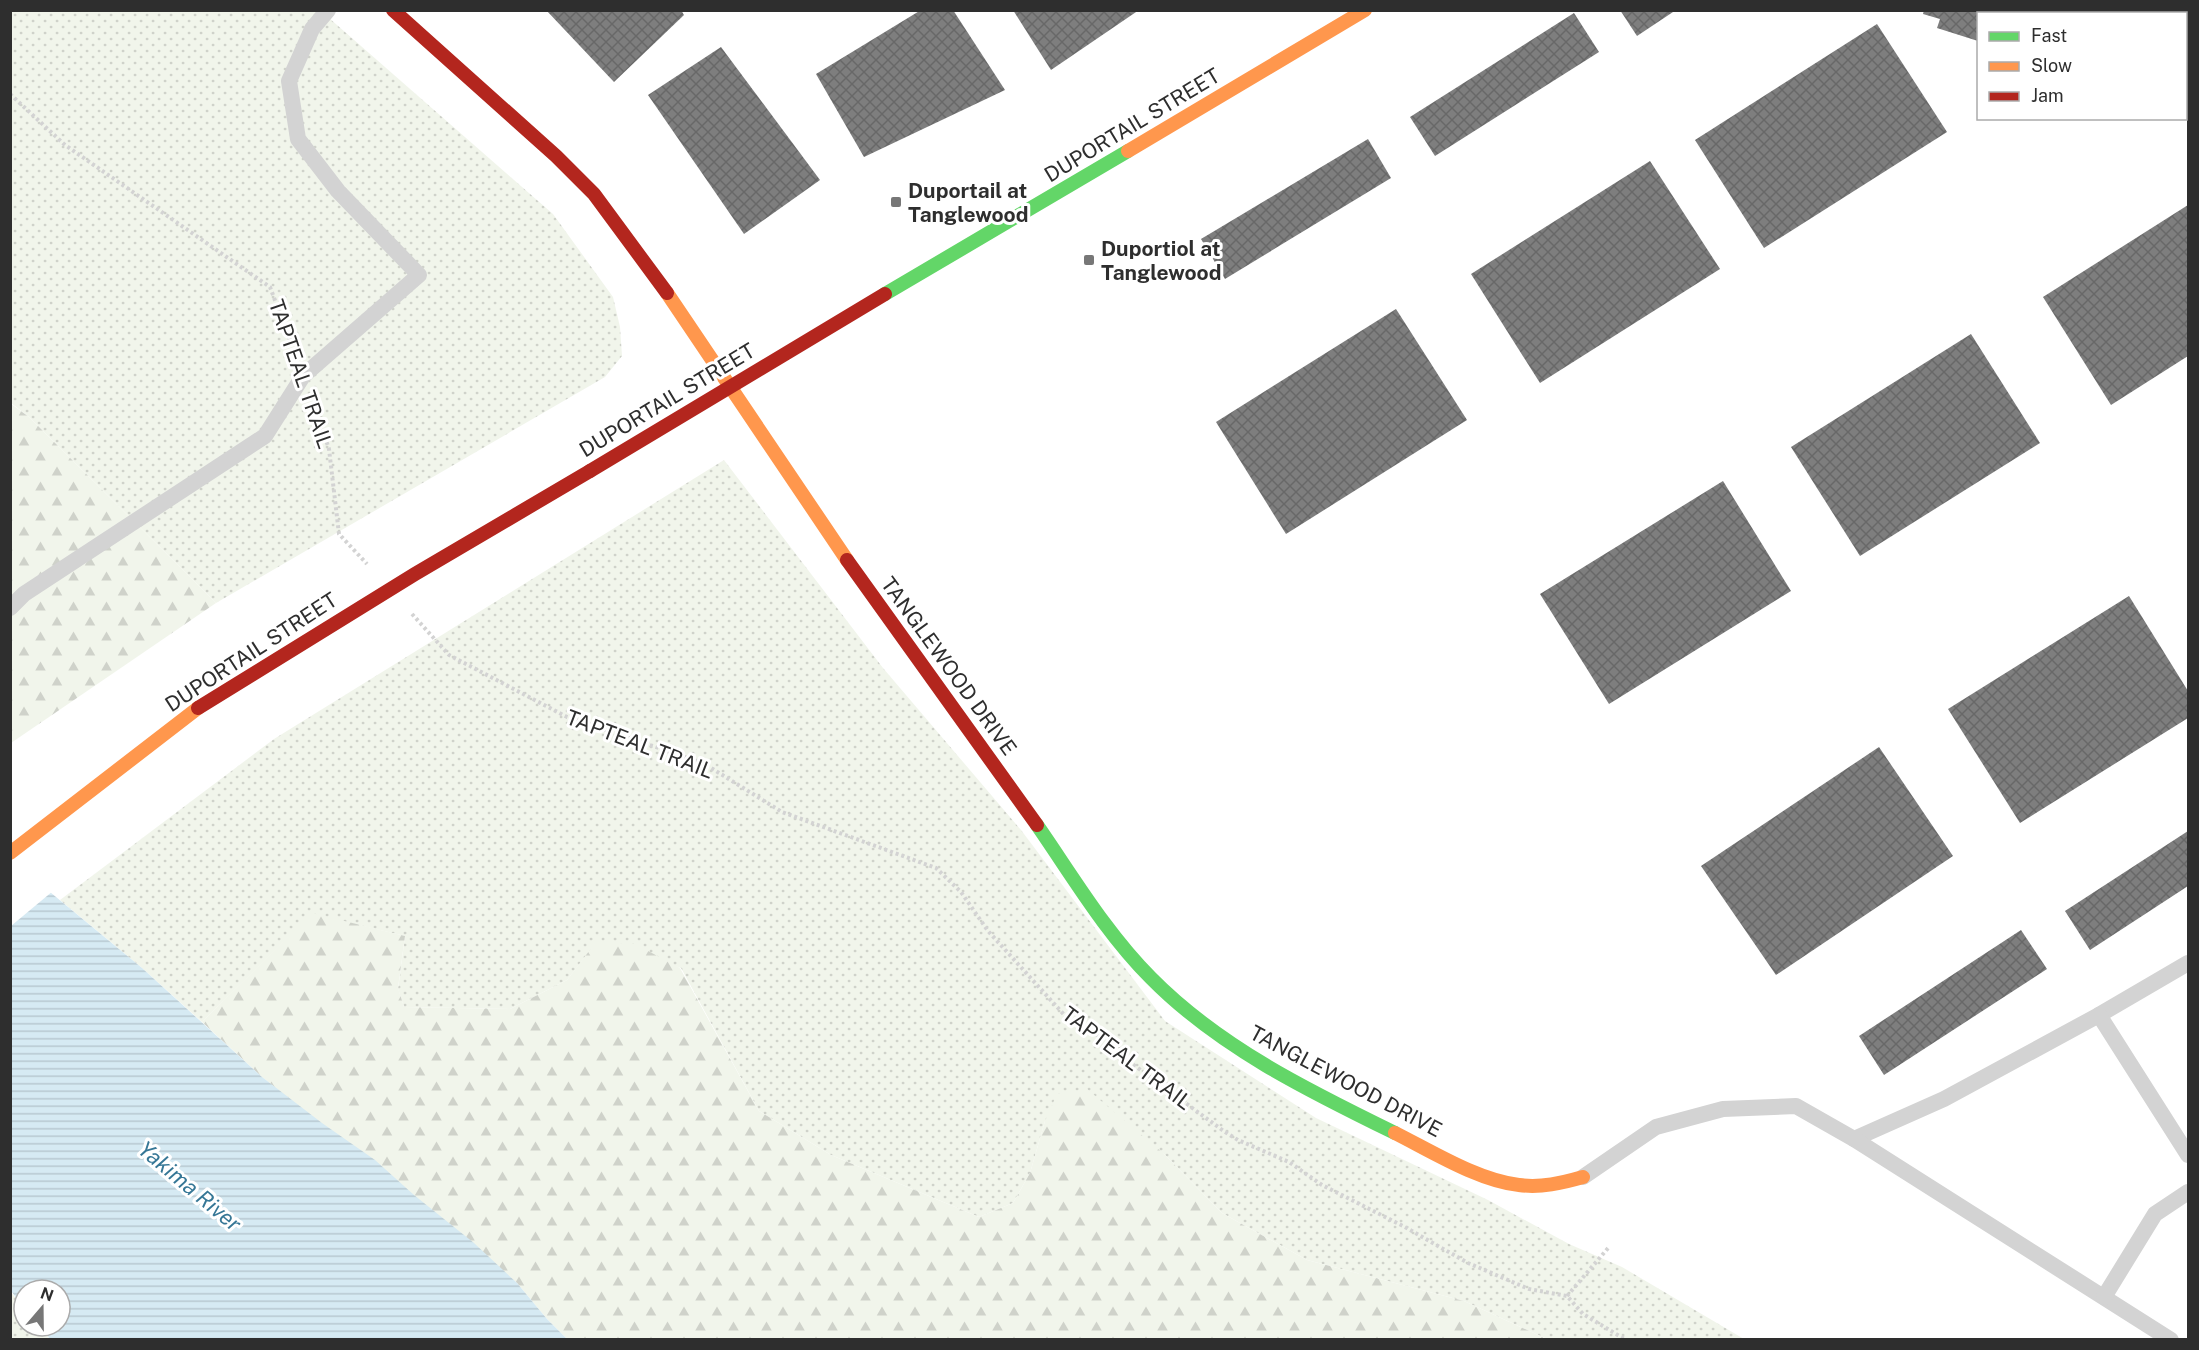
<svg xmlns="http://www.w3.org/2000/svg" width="2199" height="1350" font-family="'Public Sans',sans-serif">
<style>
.grass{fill:url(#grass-dots)}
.forest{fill:url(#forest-firs)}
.water{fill:url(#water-rules)}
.pier{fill:#fff}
.building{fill:url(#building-cross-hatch)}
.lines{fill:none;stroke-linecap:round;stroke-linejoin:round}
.path{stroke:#d3d3d3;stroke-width:4;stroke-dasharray:3 3;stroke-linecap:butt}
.lane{stroke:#d3d3d3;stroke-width:16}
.fast{stroke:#63d668;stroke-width:14}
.slow{stroke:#ff974d;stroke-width:14}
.jam{stroke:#b3261e;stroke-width:14}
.slow-bridge{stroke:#ff974d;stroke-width:14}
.jam-bridge{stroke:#b3261e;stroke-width:14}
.poi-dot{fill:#777;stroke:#fff;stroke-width:2}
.labels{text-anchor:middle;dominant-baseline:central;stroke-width:6;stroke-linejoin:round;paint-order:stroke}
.street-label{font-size:21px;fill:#2e2e2e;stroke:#fff}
.poi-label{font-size:21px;font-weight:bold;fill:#2e2e2e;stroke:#fff;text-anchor:start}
.water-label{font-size:22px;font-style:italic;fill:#367796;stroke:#fff}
</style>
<defs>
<pattern id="grass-dots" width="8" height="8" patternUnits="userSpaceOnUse" patternTransform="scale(1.5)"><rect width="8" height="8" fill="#f1f5eb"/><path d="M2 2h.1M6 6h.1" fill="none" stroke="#cfd2ca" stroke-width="1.8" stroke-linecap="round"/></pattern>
<pattern id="forest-firs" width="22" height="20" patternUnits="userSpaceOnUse" patternTransform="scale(1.5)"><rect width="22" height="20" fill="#f1f5eb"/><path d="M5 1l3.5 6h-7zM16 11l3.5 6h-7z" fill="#cfd2ca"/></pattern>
<pattern id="water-rules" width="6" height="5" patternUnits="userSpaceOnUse" patternTransform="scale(1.5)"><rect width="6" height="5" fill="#d6eaf3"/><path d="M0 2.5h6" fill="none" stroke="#b8c9d1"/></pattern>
<pattern id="building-cross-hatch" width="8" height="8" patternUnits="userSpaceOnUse" patternTransform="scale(1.5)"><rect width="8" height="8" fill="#7e7e7e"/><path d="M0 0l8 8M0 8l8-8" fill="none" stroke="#686868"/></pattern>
</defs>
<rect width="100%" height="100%" fill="#fff"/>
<!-- grass -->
<g class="grass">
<polygon points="10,11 321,11 553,214 613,297 620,327 622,356 605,377 216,603 29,417 11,403"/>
<polygon points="724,460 883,668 1021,830 1165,1021 1316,1118 1488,1200 1569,1244 1622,1267 1744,1339 1547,1339 1464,1301 1307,1260 1222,1213 1164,1154 1045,1121 1030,1173 1013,1203 979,1217 831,1155 759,1111 681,968 596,943 567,980 510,1009 404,1007 398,989 405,936 312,914 202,1022 142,968 60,900 274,739"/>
<polygon points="10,1291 24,1308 24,1326 39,1326 50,1339 11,1339"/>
</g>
<!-- forest -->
<g class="forest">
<polygon points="10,403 29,417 216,603 11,743"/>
<polygon points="312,913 405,936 398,988 404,1007 510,1009 567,980 596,942 635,944 680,968 759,1111 831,1155 979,1217 1013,1203 1030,1173 1045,1121 1057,1094 1087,1089 1164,1154 1222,1213 1307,1260 1464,1301 1547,1339 567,1339 547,1319 517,1283 262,1077 202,1022"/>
</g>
<!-- water -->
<polygon class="water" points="10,859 142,968 262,1077 322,1123 375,1160 414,1195 474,1243 517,1283 547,1319 567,1339 50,1339 39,1326 60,1326 60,1290 24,1290 24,1308 11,1291"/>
<!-- pier -->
<polygon class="pier" points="10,856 53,891 11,926"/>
<!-- building -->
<g class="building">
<polygon points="546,10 681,10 684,15 614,82"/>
<polygon points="921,10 953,10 1005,90 864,157 816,74"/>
<polygon points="1013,10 1139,10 1051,70"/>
<polygon points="1620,10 1676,10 1637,36"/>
<polygon points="1924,10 2013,10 2012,14 1978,14 1978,41 1937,28 1940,19 1923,14"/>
<polygon points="1574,13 1599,52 1435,156 1410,117"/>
<polygon points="1877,24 1947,132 1764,248 1695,140"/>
<polygon points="721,47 820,180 744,234 648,95"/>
<polygon points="1368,139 1391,178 1225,279 1201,239"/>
<polygon points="1650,161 1720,269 1540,383 1471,274"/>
<polygon points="2188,205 2188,356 2111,405 2043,297"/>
<polygon points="1396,309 1467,420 1286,534 1216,422"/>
<polygon points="1971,334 2040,443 1860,556 1791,447"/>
<polygon points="1723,481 1791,591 1609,704 1540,594"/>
<polygon points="2129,596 2188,691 2188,718 2020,823 1948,709"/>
<polygon points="1879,747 1953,856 1776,975 1701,866"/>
<polygon points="2188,831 2188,886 2090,950 2065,911"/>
<polygon points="2021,930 2047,969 1884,1075 1859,1036"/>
</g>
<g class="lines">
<!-- path -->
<g class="path">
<polyline points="10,94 65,145 270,287 294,351"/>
<polyline points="315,408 329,449 339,534 367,564"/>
<polyline points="412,614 449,655 567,717 703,763 782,812 936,868 961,892 988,931 1068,1019 1101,1037 1120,1055 1225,1132 1238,1140 1289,1162 1322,1185 1403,1226 1468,1263 1529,1289 1567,1296 1583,1314 1626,1340"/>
<polyline points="1567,1296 1609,1247"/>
</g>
<!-- lane -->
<g class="lane">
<polyline points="2186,15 2188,20"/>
<polyline points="10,608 24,594 265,436 303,376 419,275 338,191 298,139 289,81 312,29 328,10"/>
<polyline points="2099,1015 2188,963"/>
<polyline points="1854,1139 1944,1099 2099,1015 2188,1155"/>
<polyline points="1583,1177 1656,1127 1723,1109 1796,1106 1854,1139 2171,1340"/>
<polyline points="2104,1297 2155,1214 2188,1192"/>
</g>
<!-- fast -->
<g class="fast">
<polyline points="885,294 1128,151"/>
<path d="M1037 825C1073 877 1106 933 1151 978 1219 1047 1309 1091 1395 1133"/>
</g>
<!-- slow -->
<g class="slow">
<polyline points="1128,151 1365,10"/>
<polyline points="667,293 847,560"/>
<path d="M1395 1133C1431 1151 1479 1181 1519 1185 1541 1188 1562 1183 1583 1177"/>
</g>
<!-- jam -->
<g class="jam">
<polyline points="393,10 556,156 594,194 667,293"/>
<polyline points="590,471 885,294"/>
<polyline points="847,560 1037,825"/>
</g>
<!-- slow-bridge -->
<polyline class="slow-bridge" points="10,853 198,708"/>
<!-- jam-bridge -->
<polyline class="jam-bridge" points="198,708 415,574 590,471"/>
</g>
<!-- markers -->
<g class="poi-dot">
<rect x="890" y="196" width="12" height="12" rx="3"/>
<rect x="1083" y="254" width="12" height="12" rx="3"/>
</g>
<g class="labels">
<!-- street labels -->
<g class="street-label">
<text transform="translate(1132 125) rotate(-31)">DUPORTAIL STREET</text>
<text transform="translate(301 374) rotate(71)">TAPTEAL TRAIL</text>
<text transform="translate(667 400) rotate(-31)">DUPORTAIL STREET</text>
<text transform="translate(251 652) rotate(-33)">DUPORTAIL STREET</text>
<text transform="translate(949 666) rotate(54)">TANGLEWOOD DRIVE</text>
<text transform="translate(640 744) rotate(21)">TAPTEAL TRAIL</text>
<text transform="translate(1127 1058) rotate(37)">TAPTEAL TRAIL</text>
<text transform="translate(1346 1081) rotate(28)">TANGLEWOOD DRIVE</text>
</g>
<!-- poi labels -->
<g class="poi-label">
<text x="908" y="190">Duportail at<tspan x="908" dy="24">Tanglewood</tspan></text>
<text x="1101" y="248">Duportiol at<tspan x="1101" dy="24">Tanglewood</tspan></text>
</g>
<!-- water labels -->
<g class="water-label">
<text transform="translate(190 1186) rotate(40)">Yakima River</text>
</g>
</g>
<!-- border -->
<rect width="2199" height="1350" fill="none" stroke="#2e2e2e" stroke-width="24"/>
<!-- legend -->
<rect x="1977" y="12" width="210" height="108" fill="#ffffff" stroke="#ababab" stroke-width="1.5"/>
<rect x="1989" y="32" width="30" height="9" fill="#63d668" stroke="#ababab" stroke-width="1.5"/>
<text x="2031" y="42" font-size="18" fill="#2e2e2e">Fast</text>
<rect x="1989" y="62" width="30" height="9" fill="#ff974d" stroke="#ababab" stroke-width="1.5"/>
<text x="2031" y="72" font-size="18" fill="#2e2e2e">Slow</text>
<rect x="1989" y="92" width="30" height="9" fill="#b3261e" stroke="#ababab" stroke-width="1.5"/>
<text x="2031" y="102" font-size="18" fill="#2e2e2e">Jam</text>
<!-- north arrow -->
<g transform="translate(42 1308) rotate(20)"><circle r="28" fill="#ffffff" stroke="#ababab" stroke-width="1.5"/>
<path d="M0-4.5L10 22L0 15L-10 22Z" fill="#777777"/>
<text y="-9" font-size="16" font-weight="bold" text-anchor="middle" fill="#2e2e2e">N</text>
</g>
</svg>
